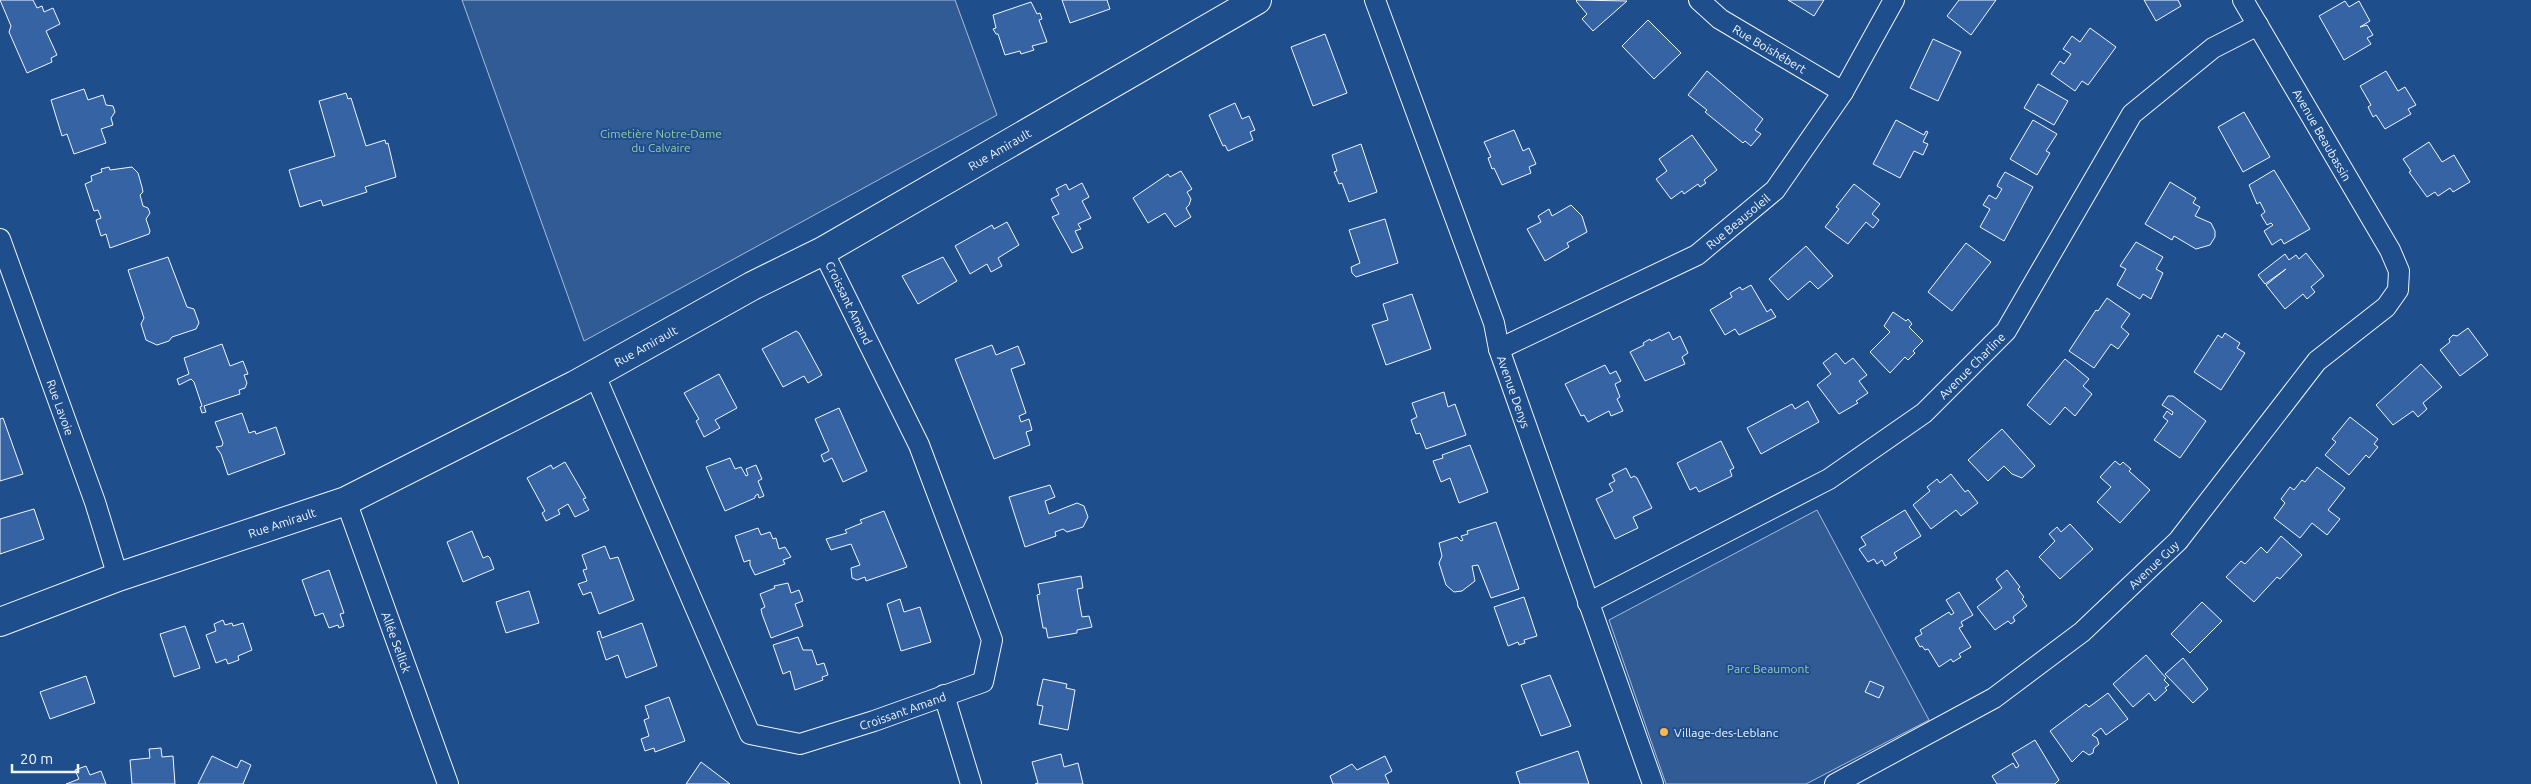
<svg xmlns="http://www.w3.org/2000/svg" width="2531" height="784" font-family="Ubuntu,sans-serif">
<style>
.built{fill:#305b95;stroke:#a8bbd7}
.building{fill:#3563a3;stroke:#f2f6ff}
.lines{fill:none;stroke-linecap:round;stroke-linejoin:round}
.street-casing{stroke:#f2f6ff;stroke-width:22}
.primary-casing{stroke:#f2f6ff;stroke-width:30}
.street{stroke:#1f4e8c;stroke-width:20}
.primary{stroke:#1f4e8c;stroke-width:28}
.poi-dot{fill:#ffb74d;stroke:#1f4e8c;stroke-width:2}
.labels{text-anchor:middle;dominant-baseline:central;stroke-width:4;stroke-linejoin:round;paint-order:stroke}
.street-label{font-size:12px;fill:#f2f6ff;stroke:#1f4e8c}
.park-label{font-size:12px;fill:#97c8a6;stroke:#1f4e8c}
.poi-label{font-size:12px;fill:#f2f6ff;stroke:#1f4e8c;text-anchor:start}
</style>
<rect width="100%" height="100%" fill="#1f4e8c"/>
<!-- built -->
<g class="built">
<polygon points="462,0 955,0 997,115 584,341"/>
<polygon points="1817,510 1929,720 1806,784 1666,784 1609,620"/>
</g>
<!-- building -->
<g class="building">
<polygon points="0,0 33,0 37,8 42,6 44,12 53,8 60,24 46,31 57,55 51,58 52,62 27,73 9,32 11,26"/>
<polygon points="1062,0 1107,0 1110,9 1070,23"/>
<polygon points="1788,0 1824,0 1814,16"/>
<polygon points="1959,0 1996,0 1971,35 1947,16"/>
<polygon points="2144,0 2178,0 2181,6 2156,21"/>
<polygon points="1576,1 1577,0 1627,1 1593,31 1582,19 1587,14"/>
<polygon points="2345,1 2349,7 2359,1 2370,21 2360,27 2367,25 2373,35 2367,38 2371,44 2344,60 2319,16"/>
<polygon points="1031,2 1037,14 1040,13 1042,19 1039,20 1047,42 1032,46 1034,50 1021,54 1020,51 1005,55 998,34 996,34 993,29 996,28 993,15"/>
<polygon points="1648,20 1681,53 1654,79 1622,46"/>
<polygon points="2090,28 2116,47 2088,85 2082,81 2075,91 2051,74 2060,61 2064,64 2071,54 2063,49 2072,36 2080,42"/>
<polygon points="1325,34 1347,93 1313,106 1291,47"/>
<polygon points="1933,39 1961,52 1938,101 1910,88"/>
<polygon points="1707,71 1763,119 1755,130 1761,134 1751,146 1745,141 1743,143 1705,112 1707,110 1688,95"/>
<polygon points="2386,71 2398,91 2405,87 2416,105 2408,109 2411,114 2385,129 2376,115 2373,117 2368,107 2371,105 2360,86"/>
<polygon points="2038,84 2068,101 2054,125 2024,108"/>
<polygon points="84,89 88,100 103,95 106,105 113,106 115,112 111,118 113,125 101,129 106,143 74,154 67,134 62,136 51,100"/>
<polygon points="346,93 348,99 351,98 366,146 385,140 386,144 388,143 396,177 365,187 367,192 323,206 321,200 300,207 289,170 335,156 319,101"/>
<polygon points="1235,103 1242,119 1249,116 1255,130 1250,132 1253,140 1228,151 1225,145 1223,146 1209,115"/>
<polygon points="2244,112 2270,157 2243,172 2218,127"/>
<polygon points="1896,120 1924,135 1926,131 1928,132 1923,142 1928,144 1923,155 1914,151 1900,178 1873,164"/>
<polygon points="2033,120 2057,134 2046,151 2050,153 2037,175 2010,159"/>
<polygon points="1514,130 1523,151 1529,148 1536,164 1529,167 1531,173 1502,185 1494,168 1492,169 1488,158 1491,157 1484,142"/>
<polygon points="1692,135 1717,170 1704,180 1706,183 1700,187 1698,184 1684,194 1682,191 1671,199 1656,179 1667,171 1659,159"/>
<polygon points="2429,142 2442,162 2454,155 2470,182 2453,192 2450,188 2438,196 2435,192 2427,197 2409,172 2411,171 2403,159"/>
<polygon points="1361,144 1377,192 1349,202 1342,183 1339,184 1334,172 1337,171 1332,155"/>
<polygon points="109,167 110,170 132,167 138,173 142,187 143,192 140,195 143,206 148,208 150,213 146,219 150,231 149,234 110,248 106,234 101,236 96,220 101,218 98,210 94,211 85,184 92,181 91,176 102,172 101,169"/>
<polygon points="2274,170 2310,229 2284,244 2281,239 2272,245 2264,231 2273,225 2271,223 2267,225 2261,215 2265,212 2260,202 2257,204 2249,185"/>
<polygon points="1181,171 1192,189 1187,192 1191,199 1189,205 1186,208 1191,217 1175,227 1165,213 1148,223 1133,198 1168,174 1170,177"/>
<polygon points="2005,172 2033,187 2004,241 1980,227 1990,209 1983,205 1989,195 1996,199 2002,189 1997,186 2000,180"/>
<polygon points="2170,182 2196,198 2193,203 2200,207 2195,216 2211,223 2215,231 2215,237 2210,245 2196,249 2174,236 2172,240 2145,224"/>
<polygon points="1082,183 1089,197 1082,201 1091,218 1078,224 1081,229 1075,231 1083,248 1072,253 1052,217 1059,214 1051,199 1059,195 1056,189 1066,184 1069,190"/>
<polygon points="1854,184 1880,204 1872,214 1879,220 1873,228 1866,222 1848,244 1825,227 1839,209 1836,207"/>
<polygon points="1571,205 1582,216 1587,232 1567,243 1569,247 1545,261 1527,229 1541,222 1538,216 1549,209 1552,216"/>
<polygon points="1385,219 1398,263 1356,277 1352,273 1351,267 1360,263 1349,230"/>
<polygon points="1007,222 1019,245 998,258 1002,266 991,272 987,264 970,274 955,246 992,225 994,229"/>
<polygon points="2136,242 2163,257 2156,269 2163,273 2151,299 2143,294 2140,299 2117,285 2126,269 2120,266"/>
<polygon points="1966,243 1991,262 1952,311 1928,292"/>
<polygon points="1806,246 1833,276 1818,289 1810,281 1788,300 1769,279"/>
<polygon points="2306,253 2324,276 2311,287 2315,292 2307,299 2303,294 2285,309 2266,285 2286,269 2265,284 2258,275 2285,254 2289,260 2296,255 2299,259"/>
<polygon points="168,257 187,307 194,309 199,323 196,329 172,337 169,341 157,345 146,340 141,324 144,318 128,270"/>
<polygon points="943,257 957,281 918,304 902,276"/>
<polygon points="1751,285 1767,312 1771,309 1776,317 1739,335 1735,329 1725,335 1710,310 1732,297 1730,293 1740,287 1742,290"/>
<polygon points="1412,294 1431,349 1386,365 1372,325 1388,320 1383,304"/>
<polygon points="2107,298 2130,314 2121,327 2129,334 2118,349 2111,344 2094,368 2069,351 2096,310 2098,311"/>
<polygon points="1893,312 1906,321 1908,319 1912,324 1909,327 1923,341 1913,351 1915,353 1908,360 1905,357 1890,373 1870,352 1890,332 1884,326"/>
<polygon points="2468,328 2488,355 2460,376 2440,350 2450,342 2449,339 2453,335 2457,336"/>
<polygon points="796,331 799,333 822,375 808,383 804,376 783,387 762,349"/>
<polygon points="1669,332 1673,340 1680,336 1688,353 1682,357 1685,364 1645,381 1630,352 1644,345 1643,343 1650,339 1651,341"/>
<polygon points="2225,333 2240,343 2237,348 2245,353 2221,390 2194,372 2218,335 2222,338"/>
<polygon points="222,344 230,366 243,361 248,374 244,375 247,383 245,388 239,390 240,394 204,406 206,412 202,413 200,407 202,406 194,382 191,379 179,385 177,379 189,374 184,358"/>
<polygon points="992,345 996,355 1018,346 1025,364 1011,369 1026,413 1019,416 1021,422 1029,419 1032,430 1026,432 1030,445 994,459 955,359"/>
<polygon points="1836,353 1845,364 1853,358 1867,375 1859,381 1868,393 1856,401 1858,403 1839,414 1817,385 1831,374 1823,363"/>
<polygon points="2065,359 2089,379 2083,386 2092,394 2075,416 2065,407 2050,425 2027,405"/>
<polygon points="2421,364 2442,387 2423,403 2427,409 2418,417 2413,411 2393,425 2376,405"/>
<polygon points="1605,365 1610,374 1616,371 1621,381 1615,384 1620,397 1617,399 1623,411 1611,416 1609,411 1588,422 1584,415 1581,416 1565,384"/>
<polygon points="719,374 737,408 715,420 720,428 704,437 696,421 699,419 684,393"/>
<polygon points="1444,392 1448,407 1455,404 1466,435 1426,449 1420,433 1416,434 1411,420 1417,417 1412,403"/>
<polygon points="2168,396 2173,396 2206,421 2180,458 2154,440 2168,421 2163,417 2167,411 2172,415 2173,412 2162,405"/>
<polygon points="1808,401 1819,422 1761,454 1747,428 1792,404 1795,409"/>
<polygon points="839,408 867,471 843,482 832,458 824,462 821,455 829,451 815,419"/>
<polygon points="242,413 249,433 255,431 256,434 276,427 285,454 228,475 221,454 216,447 222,446 223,443 215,422"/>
<polygon points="2350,417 2378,439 2374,444 2378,447 2369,458 2366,455 2349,475 2325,455 2336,442 2332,439"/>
<polygon points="3,418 23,474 0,481 0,419"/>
<polygon points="2002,429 2035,466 2022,478 2012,474 2004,466 1988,481 1968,460"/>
<polygon points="1721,441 1734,468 1730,470 1732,476 1699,492 1696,487 1690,490 1677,463"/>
<polygon points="1470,445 1488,492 1459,503 1450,478 1441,482 1433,461 1443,458 1442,455"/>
<polygon points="730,458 735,469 741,467 746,476 748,475 746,469 756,465 762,479 758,481 764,496 759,498 758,494 755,496 755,498 725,511 706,467"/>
<polygon points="2115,461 2120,465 2123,462 2131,469 2129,471 2150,490 2120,523 2097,502 2111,487 2100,477"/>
<polygon points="565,462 586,498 583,499 589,510 575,517 568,504 558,510 560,514 546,521 542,513 545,511 527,478 551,465 553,469"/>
<polygon points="2317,467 2345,488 2328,510 2340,519 2327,535 2312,523 2300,538 2274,518 2285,503 2281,499 2290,487 2294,490 2302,480 2305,482"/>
<polygon points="1626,468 1631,478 1634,476 1637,478 1652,508 1633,517 1638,528 1615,539 1596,499 1613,491 1609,484 1615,481 1612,475"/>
<polygon points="1951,474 1965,492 1968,490 1978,503 1961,516 1956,510 1931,529 1913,505 1930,491 1927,487 1937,479 1940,483"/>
<polygon points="1050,485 1055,497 1045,501 1049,514 1077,503 1084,506 1088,517 1083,527 1067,532 1063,529 1055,532 1056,536 1025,547 1009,497"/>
<polygon points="34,509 44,539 0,554 0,519"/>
<polygon points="1905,510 1921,536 1894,553 1897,558 1885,566 1882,560 1877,564 1874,559 1868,562 1859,549 1866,545 1861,537"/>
<polygon points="884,511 907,567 866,581 865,577 857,580 852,578 851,568 860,565 851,544 831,550 826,539 847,533 845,530 862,523 860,520"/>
<polygon points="1496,522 1519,589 1491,598 1478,565 1472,566 1475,581 1462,591 1454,592 1446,585 1439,563 1442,556 1439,543 1457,537 1461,541 1463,540 1461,536 1468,534 1467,531"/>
<polygon points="2070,524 2093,549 2060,579 2039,557 2055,541 2049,534 2057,527 2061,532"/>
<polygon points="758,528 761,535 770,532 773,539 776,538 779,549 785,547 791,557 783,560 785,564 755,575 750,565 750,560 744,562 735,536"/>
<polygon points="472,531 483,558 488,556 490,558 494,569 463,582 447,542"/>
<polygon points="2281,536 2302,555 2280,579 2277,577 2254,602 2226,577 2241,561 2245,564 2261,547 2267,553"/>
<polygon points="605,546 610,559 618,557 634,600 599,614 591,592 583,595 578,584 587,581 583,570 587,569 582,555"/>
<polygon points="329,570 344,613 340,614 344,626 339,628 338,625 329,628 323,613 315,616 302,580"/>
<polygon points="2007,570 2020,587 2018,589 2024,597 2022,599 2027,606 2013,617 2015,621 2011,624 2008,621 1995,630 1977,607 2002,588 1996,579"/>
<polygon points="1081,576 1083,588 1077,589 1082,617 1089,616 1092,627 1077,630 1077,633 1048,638 1046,628 1043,628 1037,595 1040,594 1038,584"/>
<polygon points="788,583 791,593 799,590 803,601 795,604 803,626 771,638 762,614 761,609 765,607 760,594 775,588 774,586"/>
<polygon points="529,591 539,623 506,633 496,602"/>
<polygon points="1959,592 1973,615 1961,622 1963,626 1959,628 1971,647 1959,654 1961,657 1953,662 1951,659 1939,667 1928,649 1925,650 1922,646 1920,647 1915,638 1922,634 1920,630 1949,612 1951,615 1954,613 1946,600"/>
<polygon points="1524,597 1537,636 1524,640 1525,643 1519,645 1518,642 1508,646 1494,607"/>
<polygon points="900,599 904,612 920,607 931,642 901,651 887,604"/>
<polygon points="2202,602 2222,621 2190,653 2171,634"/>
<polygon points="223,620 225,625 232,623 233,626 243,623 252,650 238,656 239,660 228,664 226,659 216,663 206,635 216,631 214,624"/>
<polygon points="642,623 657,666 626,678 618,655 606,660 597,632 600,631 602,638"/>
<polygon points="185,626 200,668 174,677 160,634"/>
<polygon points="798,637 803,650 812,650 817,665 824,663 828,675 822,677 823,680 795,690 790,671 783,674 773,645"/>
<polygon points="2146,655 2166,678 2164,680 2169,685 2165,688 2167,690 2155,701 2149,693 2133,707 2113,684"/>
<polygon points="2183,658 2208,689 2193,703 2165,674"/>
<polygon points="1550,675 1571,726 1541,736 1521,685"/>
<polygon points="86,676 95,703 50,719 40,692"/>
<polygon points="1043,679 1067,684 1066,688 1075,690 1068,730 1039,724 1043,706 1037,705"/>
<polygon points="1870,681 1884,687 1879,698 1865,692"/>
<polygon points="2108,693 2128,719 2106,735 2101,728 2092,735 2097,738 2099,744 2094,748 2093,753 2089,755 2083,751 2072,762 2050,731 2086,704 2089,707"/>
<polygon points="669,697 685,741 655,752 654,748 645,751 641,739 649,736 645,723 644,720 649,718 645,706"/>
<polygon points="2035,740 2059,780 2055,784 1997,784 1992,776 2013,763 2016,768 2019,766 2012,754"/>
<polygon points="161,748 162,757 173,756 175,784 132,784 130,760 150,758 149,749"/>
<polygon points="1578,751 1589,784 1520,784 1516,772"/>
<polygon points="1061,754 1064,767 1078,763 1083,784 1035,784 1038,783 1032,762"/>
<polygon points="212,756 237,768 241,760 251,765 243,784 198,784"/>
<polygon points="1385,756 1392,771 1385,775 1389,784 1333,784 1330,776 1352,764 1357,770"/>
<polygon points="701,762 730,784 686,784"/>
<polygon points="86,766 90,775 101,771 106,784 66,784 79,779 75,770"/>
</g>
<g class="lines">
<defs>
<g id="street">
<path id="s1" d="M1375 0 1494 323 1499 349 1653 784"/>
<path id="s2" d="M1699 0 1720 19 1843 92"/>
<path id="s3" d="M0 239 95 502 118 577"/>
<path id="s4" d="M1499 349 1697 255 1775 190 1843 92 1894 0"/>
<path id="s5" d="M594 373 750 734 800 744 874 721 983 682 992 640 977 599 919 445 823 251"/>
<path id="s6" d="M346 501 448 784"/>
<path id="s7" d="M1588 603 1829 479 1924 413 2006 331 2132 114 2213 48 2258 25"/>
<polyline points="944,695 971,784"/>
<path id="s8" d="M1835 784 1994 698 2082 632 2178 541 2317 361 2386 307 2398 290 2399 271 2390 250 2243 0"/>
</g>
<g id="primary">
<path id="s9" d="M0 622 118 577 346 501 575 385 752 286 823 251 1257 0"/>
</g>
</defs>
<!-- street casing -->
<use href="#street" class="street-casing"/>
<!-- primary casing -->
<use href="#primary" class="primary-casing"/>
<!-- street -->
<use href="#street" class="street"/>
<!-- primary -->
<use href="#primary" class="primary"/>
</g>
<!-- markers -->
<circle class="poi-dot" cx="1664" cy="732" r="5"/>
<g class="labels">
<!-- street labels -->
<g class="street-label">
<text stroke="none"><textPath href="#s2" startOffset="86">Rue Boishébert</textPath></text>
<text transform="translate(2322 135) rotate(60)">Avenue Beaubassin</text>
<text stroke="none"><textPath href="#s9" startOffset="1109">Rue Amirault</textPath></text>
<text stroke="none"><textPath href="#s4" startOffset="272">Rue Beausoleil</textPath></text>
<text transform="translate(849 303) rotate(64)">Croissant Amand</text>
<text stroke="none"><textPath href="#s9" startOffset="704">Rue Amirault</textPath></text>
<text stroke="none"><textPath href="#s7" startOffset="454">Avenue Charline</textPath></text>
<text stroke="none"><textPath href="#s1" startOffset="416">Avenue Denys</textPath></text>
<text stroke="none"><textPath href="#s3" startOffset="179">Rue Lavoie</textPath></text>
<text stroke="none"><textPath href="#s9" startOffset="299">Rue Amirault</textPath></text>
<text stroke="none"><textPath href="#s8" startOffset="389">Avenue Guy</textPath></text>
<text stroke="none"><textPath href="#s6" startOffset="150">Allée Sellick</textPath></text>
<text stroke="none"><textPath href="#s5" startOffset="552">Croissant Amand</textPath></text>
</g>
<!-- park labels -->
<g class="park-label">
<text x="661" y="133">Cimetière Notre-Dame<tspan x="661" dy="14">du Calvaire</tspan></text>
<text x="1768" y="668">Parc Beaumont</text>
</g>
<!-- poi labels -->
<g class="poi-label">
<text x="1674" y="732">Village-des-Leblanc</text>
</g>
</g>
<!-- scale -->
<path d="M12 764v8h66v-8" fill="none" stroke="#f2f6ff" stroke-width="2.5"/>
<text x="20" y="764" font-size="15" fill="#f2f6ff" stroke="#1f4e8c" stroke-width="4" paint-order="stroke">20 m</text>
</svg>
